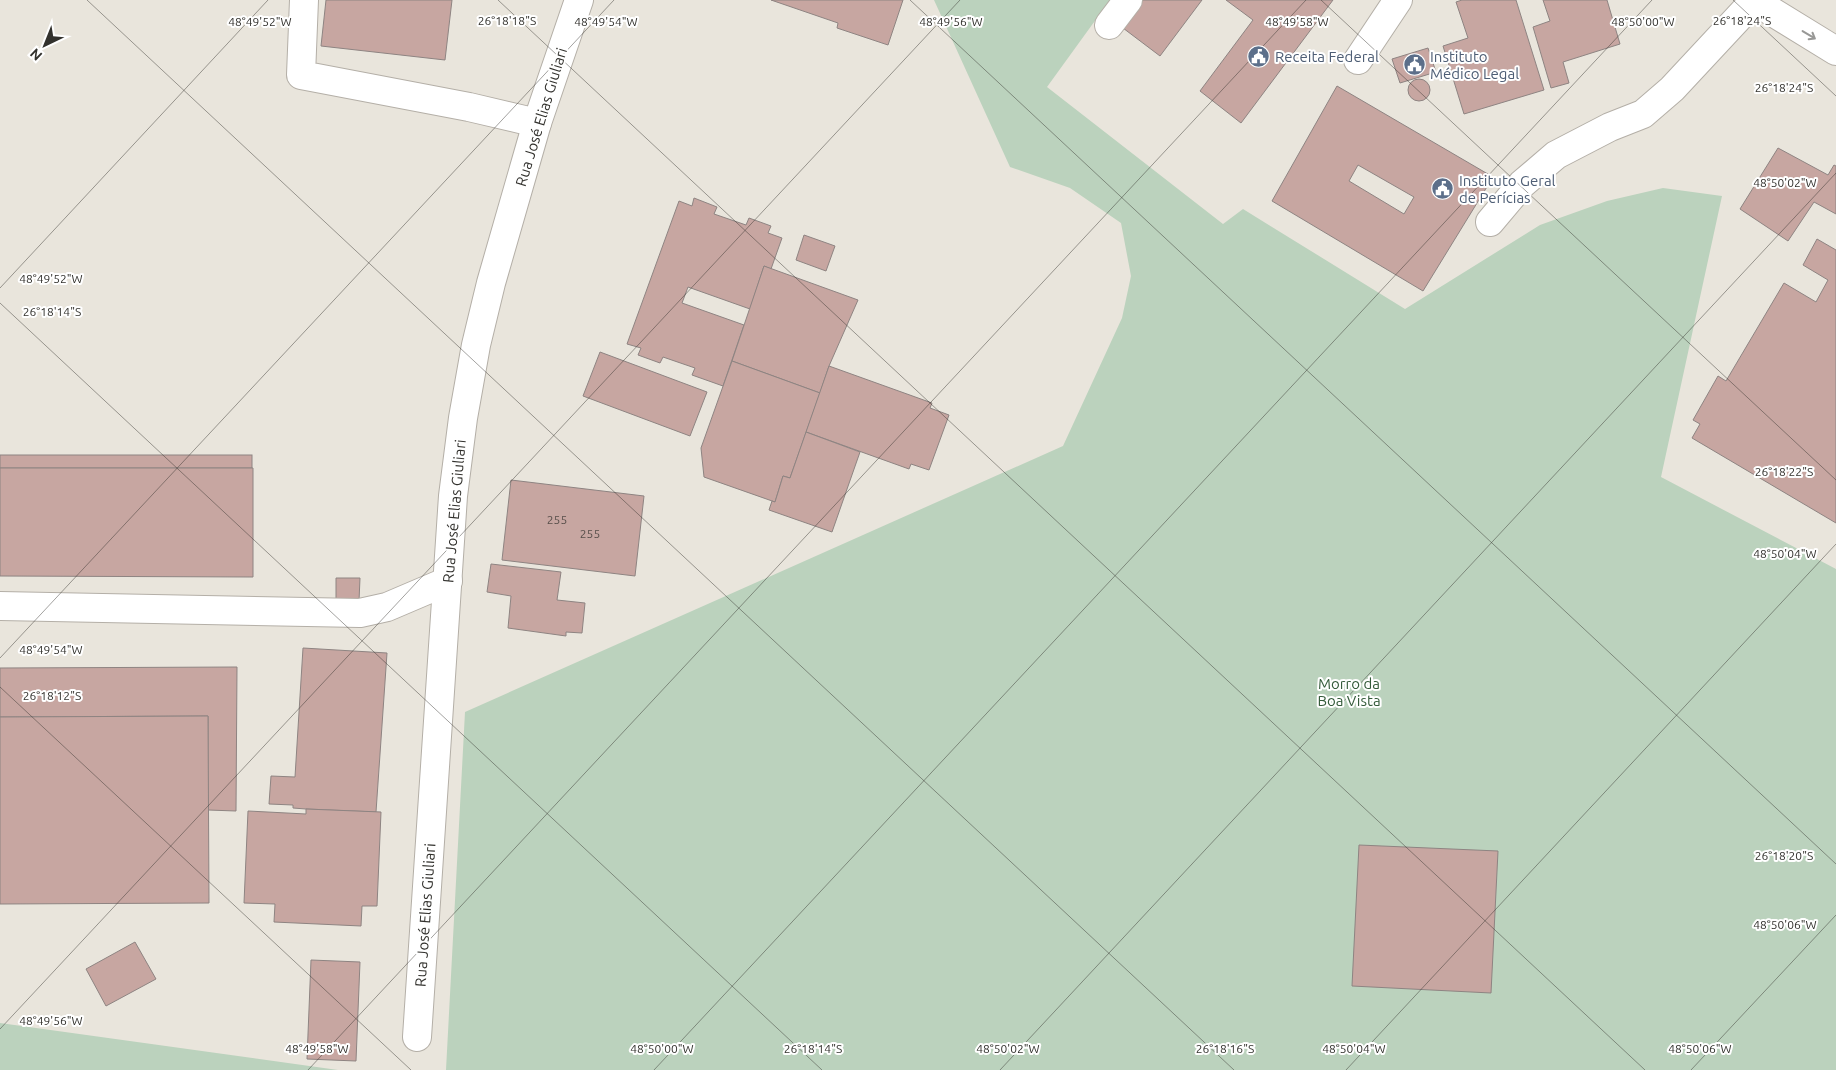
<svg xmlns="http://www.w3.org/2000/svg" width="1836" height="1070" font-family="Ubuntu,sans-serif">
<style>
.green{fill:#bbd2bd}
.building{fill:#c7a6a1;stroke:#8e8482;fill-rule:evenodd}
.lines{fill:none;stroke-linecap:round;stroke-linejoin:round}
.minor-casing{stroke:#b4afa7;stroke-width:30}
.major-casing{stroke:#b4afa7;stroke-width:30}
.minor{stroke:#fff;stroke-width:28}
.major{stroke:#fff;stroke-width:28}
.oneway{stroke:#989896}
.ticks{fill:none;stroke:#32312d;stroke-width:1;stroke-opacity:0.45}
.labels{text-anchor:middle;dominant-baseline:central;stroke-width:4;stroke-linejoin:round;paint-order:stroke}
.number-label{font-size:12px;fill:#574e4a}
.service-label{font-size:15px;fill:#4e5e75;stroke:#fff;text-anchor:start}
.street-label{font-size:15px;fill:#32312d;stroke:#fff}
.park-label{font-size:15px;fill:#345b3a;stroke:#fff}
.ticks-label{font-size:12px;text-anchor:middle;fill:#32312d;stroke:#fff;stroke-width:4;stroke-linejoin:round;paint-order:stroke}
</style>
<rect width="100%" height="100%" fill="#e9e5dc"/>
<!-- green -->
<g class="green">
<polygon points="934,0 1110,0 1047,87 1223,224 1243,209 1405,309 1540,225 1607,201 1663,188 1722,196 1661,477 1836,569 1836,1070 446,1070 465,712 1063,446 1122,318 1131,276 1121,223 1070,188 1010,167"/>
<polygon points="0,1023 338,1070 0,1070"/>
</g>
<!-- building -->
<g class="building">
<polygon points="326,0 452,0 445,60 321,46"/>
<polygon points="771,0 903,0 888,45 837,28 838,23"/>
<polygon points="1138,0 1202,0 1160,56 1119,25"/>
<polygon points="1226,0 1333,0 1241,123 1200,91 1253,20"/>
<polygon points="1462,0 1516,0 1544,90 1464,114 1443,46 1468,38 1456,2"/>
<polygon points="1543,0 1607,0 1620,44 1563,62 1569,83 1551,88 1533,27 1550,21"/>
<polygon points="1428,48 1436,72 1400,83 1392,59"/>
<circle cx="1419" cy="90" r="11"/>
<path d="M1337 86 1493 177 1423 291 1272 201ZM1358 165 1414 197 1404 214 1349 181Z"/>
<polygon points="1778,148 1828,175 1834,165 1836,166 1836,214 1814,202 1788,241 1740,209"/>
<polygon points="694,198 717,207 714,214 746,225 749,218 771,226 768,233 782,238 771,269 764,266 750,309 688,287 682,303 744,325 723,386 692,375 695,368 663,357 660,363 638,355 641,348 627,344 679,201 692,206"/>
<polygon points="804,235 835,246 826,271 796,260"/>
<polygon points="1817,239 1836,250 1836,523 1692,438 1700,424 1693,420 1718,376 1726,381 1784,283 1816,302 1828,280 1803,265"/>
<polygon points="764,266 858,300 829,366 820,393 732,361"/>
<polygon points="600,352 707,392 690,436 583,396"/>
<polygon points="732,361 820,393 790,478 783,476 775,502 704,477 701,448"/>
<polygon points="829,366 932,403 930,408 949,415 929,470 911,464 909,469 806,432"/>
<polygon points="806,432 860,452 832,532 769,510 772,501 775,502 783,476 790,478"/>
<rect x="0" y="455" width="252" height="13"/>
<polygon points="0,468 253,468 253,577 0,576"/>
<polygon points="511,480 644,496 635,576 502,560"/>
<polygon points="491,564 561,572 557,600 585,603 582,633 566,632 566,636 508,628 511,596 487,592"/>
<polygon points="336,578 360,578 359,601 336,600"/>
<polygon points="303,648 387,653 376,812 306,809 293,808 293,805 269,804 271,776 295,777"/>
<polygon points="237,667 236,811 208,810 208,716 0,717 0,668"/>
<polygon points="208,716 209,903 0,904 0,717"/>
<polygon points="306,809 381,812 377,906 362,906 361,926 274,922 275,904 244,903 248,811 306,814"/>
<polygon points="1359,845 1498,851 1491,993 1352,986"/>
<polygon points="135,942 156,979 106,1006 86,969"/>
<polygon points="311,960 360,962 356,1061 307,1059"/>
</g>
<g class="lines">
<defs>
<g id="minor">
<polyline points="304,0 301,75 469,107 537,123"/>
<polyline points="1109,25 1128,0"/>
<polyline points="1358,60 1398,0"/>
<polyline points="1490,222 1522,184 1556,155 1610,127 1643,114 1672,89 1754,1"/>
<polyline points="0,606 360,613 387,607 448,581"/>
<polyline points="417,1037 453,496 463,418 476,345 491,283 537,123 579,0"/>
</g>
<polyline id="major" points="1753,0 1836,51"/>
</defs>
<!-- minor casing -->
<use href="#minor" class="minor-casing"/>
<!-- major casing -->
<use href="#major" class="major-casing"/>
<!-- minor -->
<use href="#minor" class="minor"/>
<!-- major -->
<use href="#major" class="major"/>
</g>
<!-- one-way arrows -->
<defs><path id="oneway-shaft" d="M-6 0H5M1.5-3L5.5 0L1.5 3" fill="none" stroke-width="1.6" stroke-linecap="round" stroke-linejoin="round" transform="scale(1.25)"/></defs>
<use class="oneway" href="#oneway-shaft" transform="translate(1809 35) rotate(31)"/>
<!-- ticks -->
<path class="ticks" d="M87 0 1234 1070M498 0 1645 1070M910 0 1836 864M1321 0 1836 480M1733 0 1836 96M0 288 268 0M0 303 822 1070M0 658 614 0M0 687 411 1070M0 1029 960 0M308 1070 1306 0M654 1070 1652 0M1000 1070 1836 173M1346 1070 1836 544M1691 1070 1836 915"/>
<!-- icons -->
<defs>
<symbol id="civic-disc" viewBox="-11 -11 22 22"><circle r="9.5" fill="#5c6f8a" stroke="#fff"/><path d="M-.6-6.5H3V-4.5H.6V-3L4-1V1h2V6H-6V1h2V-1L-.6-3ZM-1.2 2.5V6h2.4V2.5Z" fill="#fff"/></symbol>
</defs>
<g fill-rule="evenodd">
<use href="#civic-disc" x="1246" y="44" width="25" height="25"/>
<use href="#civic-disc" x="1402" y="52" width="25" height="25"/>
<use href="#civic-disc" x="1430" y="176" width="25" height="25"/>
</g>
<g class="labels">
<!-- number labels -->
<g class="number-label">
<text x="557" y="519">255</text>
<text x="590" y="533">255</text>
</g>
<!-- service labels -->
<g class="service-label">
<text x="1275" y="56">Receita Federal</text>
<text x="1430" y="56">Instituto<tspan x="1430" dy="17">Médico Legal</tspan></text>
<text x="1459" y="180">Instituto Geral<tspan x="1459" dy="17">de Perícias</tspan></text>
</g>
<!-- street labels -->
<g class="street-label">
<text transform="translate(541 117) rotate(-73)">Rua José Elias Giuliari</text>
<text transform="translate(454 511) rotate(-85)">Rua José Elias Giuliari</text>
<text transform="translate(425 915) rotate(-86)">Rua José Elias Giuliari</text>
</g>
<!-- park labels -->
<g class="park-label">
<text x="1349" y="683">Morro da<tspan x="1349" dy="17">Boa Vista</tspan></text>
</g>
</g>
<g class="ticks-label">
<text x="507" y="25">26°18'18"S</text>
<text x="1742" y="25">26°18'24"S</text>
<text x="606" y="26">48°49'54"W</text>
<text x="260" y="26">48°49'52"W</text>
<text x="951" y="26">48°49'56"W</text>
<text x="1297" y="26">48°49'58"W</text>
<text x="1643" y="26">48°50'00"W</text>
<text x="1784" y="92">26°18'24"S</text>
<text x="1785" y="187">48°50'02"W</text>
<text x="51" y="283">48°49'52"W</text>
<text x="52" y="316">26°18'14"S</text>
<text x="1784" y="476">26°18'22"S</text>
<text x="1785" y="558">48°50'04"W</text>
<text x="51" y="654">48°49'54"W</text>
<text x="52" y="700">26°18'12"S</text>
<text x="1784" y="860">26°18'20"S</text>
<text x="1785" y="929">48°50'06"W</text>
<text x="51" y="1025">48°49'56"W</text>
<text x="317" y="1053">48°49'58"W</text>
<text x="662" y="1053">48°50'00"W</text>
<text x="1008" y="1053">48°50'02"W</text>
<text x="1354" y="1053">48°50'04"W</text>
<text x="1700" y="1053">48°50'06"W</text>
<text x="813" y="1053">26°18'14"S</text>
<text x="1225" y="1053">26°18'16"S</text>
</g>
<!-- north arrow -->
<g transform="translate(45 45) rotate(223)" stroke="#ffffff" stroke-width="4" paint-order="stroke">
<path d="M0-4L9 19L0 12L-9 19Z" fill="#32312d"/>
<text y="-8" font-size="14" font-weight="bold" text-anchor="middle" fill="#32312d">N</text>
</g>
</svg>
